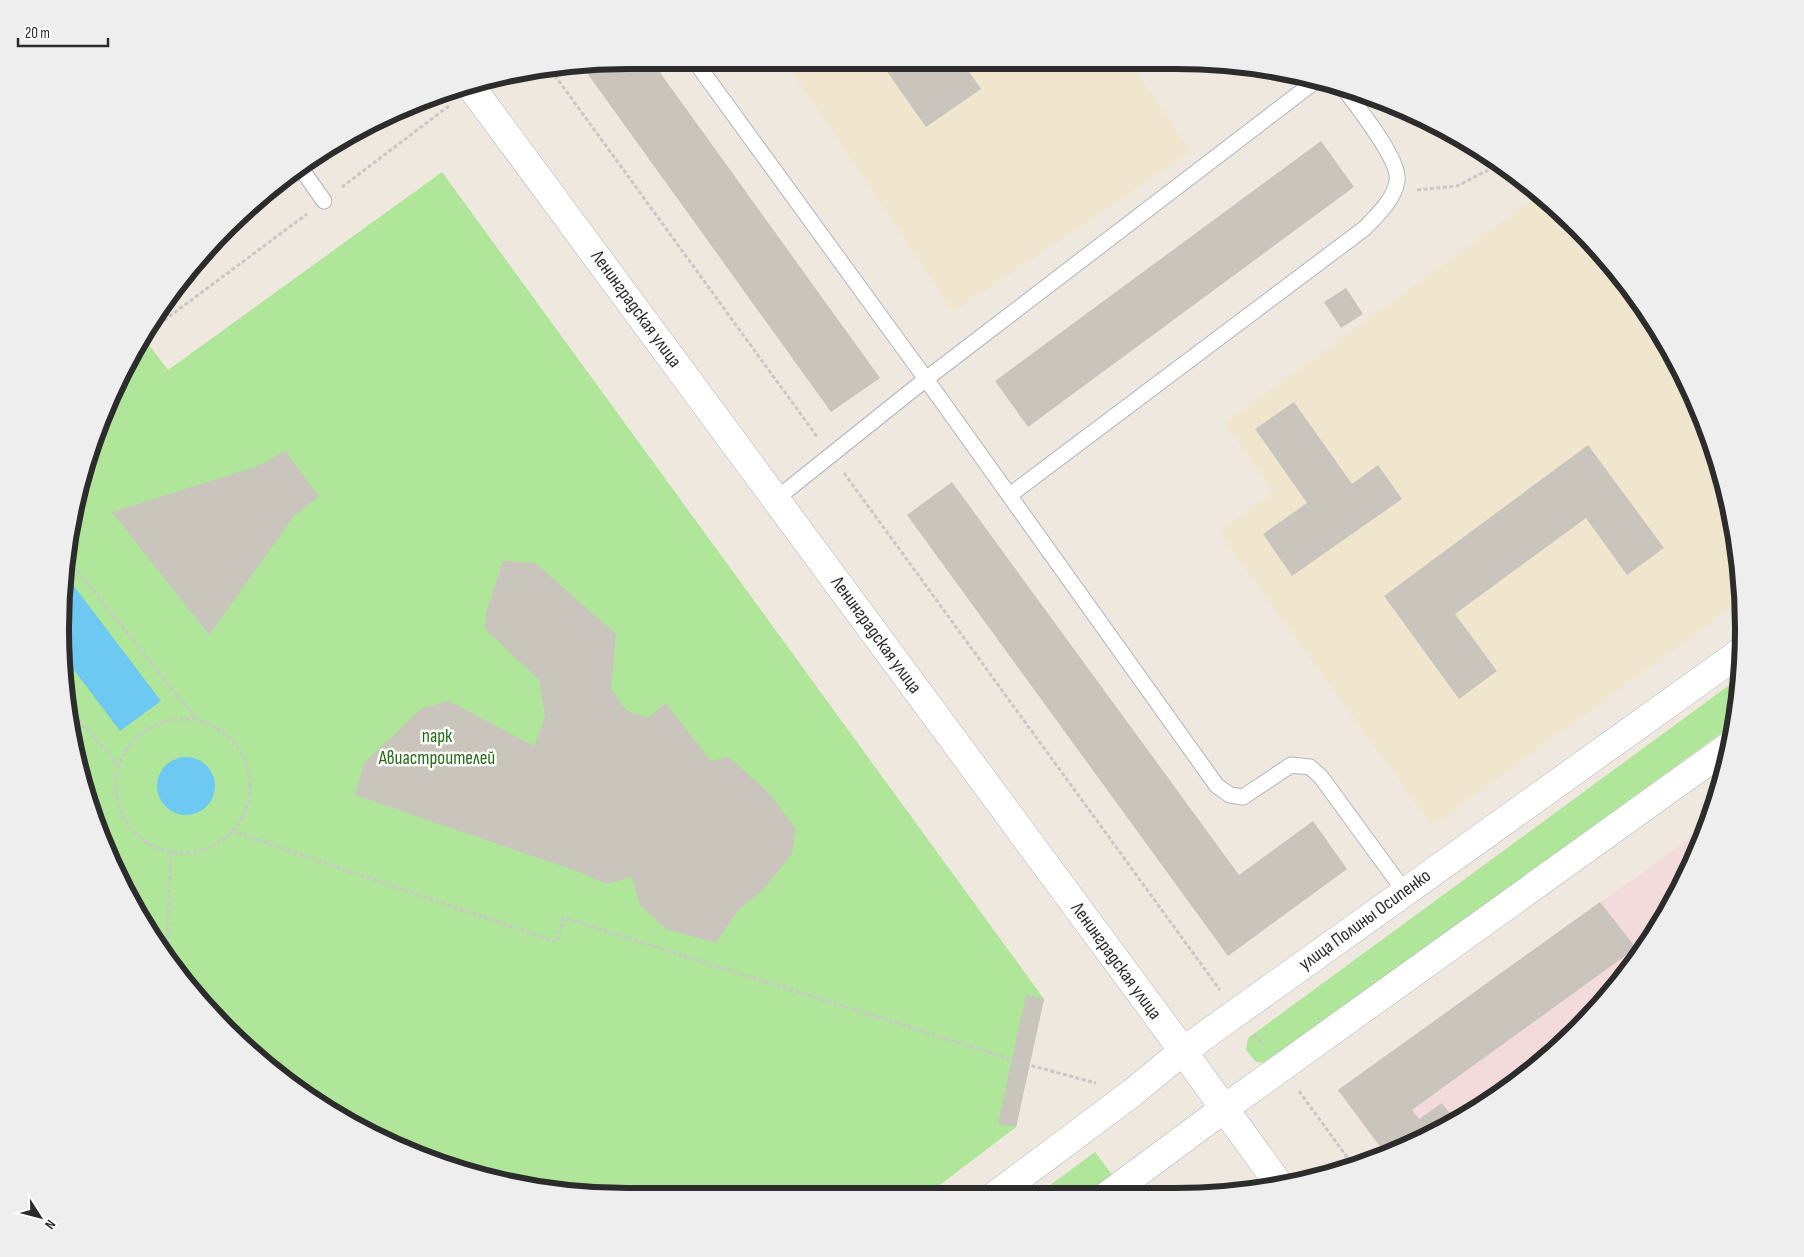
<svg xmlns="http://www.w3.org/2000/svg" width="1804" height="1257" font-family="'Sofia Sans Condensed',sans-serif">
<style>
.education{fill:#f0e6cd}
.medical{fill:#f4dbdb}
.green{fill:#afe699}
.water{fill:#6ec9f2}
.building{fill:#c9c5bd}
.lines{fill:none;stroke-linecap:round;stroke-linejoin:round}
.lane-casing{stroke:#b2b3c0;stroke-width:17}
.street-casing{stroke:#b2b3c0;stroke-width:29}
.secondary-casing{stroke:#b2b3c0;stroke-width:29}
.path{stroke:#c8c8c8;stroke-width:3;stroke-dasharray:4 2.5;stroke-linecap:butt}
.lane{stroke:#fff;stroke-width:15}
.street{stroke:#fff;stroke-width:28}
.secondary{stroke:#fff;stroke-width:28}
.labels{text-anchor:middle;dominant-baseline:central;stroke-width:5;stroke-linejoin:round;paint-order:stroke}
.street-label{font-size:19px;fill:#2c2c2c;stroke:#fff}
.park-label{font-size:19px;fill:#266c18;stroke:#fff}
.rim{fill:none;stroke:#2c2c2c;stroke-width:6}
</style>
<rect width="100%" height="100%" fill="#eee8de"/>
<!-- education -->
<g class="education">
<polygon points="784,60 1129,60 1191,152 953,312"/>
<polygon points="1538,196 1566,218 1686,383 1701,411 1733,518 1741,601 1432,826 1219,532 1274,492 1225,423"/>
</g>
<!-- medical -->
<polygon class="medical" points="1707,826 1701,846 1648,945 1577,1031 1492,1101 1427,1138 1383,1153 1338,1090"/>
<!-- green -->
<g class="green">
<polygon points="442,172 1044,999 1016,1127 924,1197 629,1197 517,1186 411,1154 312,1101 226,1030 156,945 119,880 71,739 61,665 65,555 103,411 143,337 168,370"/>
<polygon points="1739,678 1735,723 1268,1063 1256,1062 1246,1050 1248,1038"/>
<polygon points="1095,1152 1113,1176 1085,1197 1034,1197"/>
</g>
<!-- water -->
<g class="water">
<polygon points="64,573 161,701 120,731 62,654"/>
<circle cx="186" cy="786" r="29"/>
</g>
<!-- building -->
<g class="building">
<polygon points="628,60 651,60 880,378 831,412 582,66"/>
<polygon points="879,60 961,60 981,89 926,127"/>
<polygon points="1321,141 1354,187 1028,427 995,381"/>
<polygon points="1346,288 1363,314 1341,328 1324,302"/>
<polygon points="1294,402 1352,484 1378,465 1402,499 1292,576 1263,534 1307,503 1255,429"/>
<polygon points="1588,445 1664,548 1627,575 1586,518 1455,614 1497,671 1459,699 1384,596"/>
<polygon points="285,451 319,496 294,516 209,635 112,512 258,466"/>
<polygon points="952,482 1239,875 1313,821 1347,869 1228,956 907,515"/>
<polygon points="503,561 535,563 616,634 611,689 626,710 648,718 666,703 711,761 729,757 771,795 796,830 792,854 761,892 738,910 716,943 666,929 640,905 632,877 607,884 582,873 355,795 364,763 421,709 449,701 534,746 545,717 539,680 485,629 486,612"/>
<polygon points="1600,902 1636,948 1412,1110 1419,1119 1442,1103 1456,1122 1427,1138 1385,1153 1338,1090"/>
<polygon points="1026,995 1044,999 1016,1127 998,1124"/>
</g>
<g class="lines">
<defs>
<g id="lane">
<polyline points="694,60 926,379 1217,786 1230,795 1243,797 1291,765 1310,767 1321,777 1405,892"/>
<polyline points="300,167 324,201"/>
<path d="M1010 495 1365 228C1377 215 1394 200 1397 181 1401 160 1355 104 1342 86"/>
<polyline points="776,499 926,379 1318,79"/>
</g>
<g id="street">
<polyline points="993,1197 1132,1093 1183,1051 1742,651"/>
<polyline points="1105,1197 1225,1108 1732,744"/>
</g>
<polyline id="secondary" points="469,84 1164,1025 1281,1187"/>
</defs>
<!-- lane casing -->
<use href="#lane" class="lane-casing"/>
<!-- street casing -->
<use href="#street" class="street-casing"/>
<!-- secondary casing -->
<use href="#secondary" class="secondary-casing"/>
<!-- path -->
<g class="path">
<polyline points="551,70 818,438"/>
<polyline points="342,187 450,105"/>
<polyline points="1417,190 1457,186 1498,165"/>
<polyline points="143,336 307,214"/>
<polyline points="844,473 1220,990"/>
<polyline points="65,555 196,719"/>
<polyline points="66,705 118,765"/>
<circle cx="183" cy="786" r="67"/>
<polyline points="232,831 556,942 564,918 1029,1065 1096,1083"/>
<polyline points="167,958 171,852"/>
<polyline points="1254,1034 1263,1045"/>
<polyline points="1299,1091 1352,1164"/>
</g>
<!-- lane -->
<use href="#lane" class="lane"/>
<!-- street -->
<use href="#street" class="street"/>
<!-- secondary -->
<use href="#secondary" class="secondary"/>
</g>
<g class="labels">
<!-- street labels -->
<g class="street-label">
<text transform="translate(636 309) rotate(54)">Ленинградская улица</text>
<text transform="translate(876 635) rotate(54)">Ленинградская улица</text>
<text transform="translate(1365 920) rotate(-36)">улица Полины Осипенко</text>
<text transform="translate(1116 961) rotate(54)">Ленинградская улица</text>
</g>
<!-- park labels -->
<g class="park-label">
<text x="437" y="736">парк<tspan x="437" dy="22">Авиастроителей</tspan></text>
</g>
</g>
<!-- crop -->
<path d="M0 0H1804V1257H0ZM628 69H1176A559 559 0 0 1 1735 628V629A559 559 0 0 1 1176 1188H628A559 559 0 0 1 69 629V628A559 559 0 0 1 628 69Z" fill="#eee" fill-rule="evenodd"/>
<path class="rim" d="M628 69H1176A559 559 0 0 1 1735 628V629A559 559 0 0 1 1176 1188H628A559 559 0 0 1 69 629V628A559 559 0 0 1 628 69Z"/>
<!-- north arrow -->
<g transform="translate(40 1217) rotate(126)" stroke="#ffffff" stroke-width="4" paint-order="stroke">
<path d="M0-4L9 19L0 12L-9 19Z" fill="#2c2c2c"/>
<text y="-8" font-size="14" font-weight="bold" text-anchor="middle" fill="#2c2c2c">N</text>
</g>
<!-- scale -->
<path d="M18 38v8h90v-8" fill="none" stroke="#2c2c2c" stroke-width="2.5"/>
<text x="25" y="38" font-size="15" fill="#2c2c2c" stroke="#ffffff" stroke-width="4" paint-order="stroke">20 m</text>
</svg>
